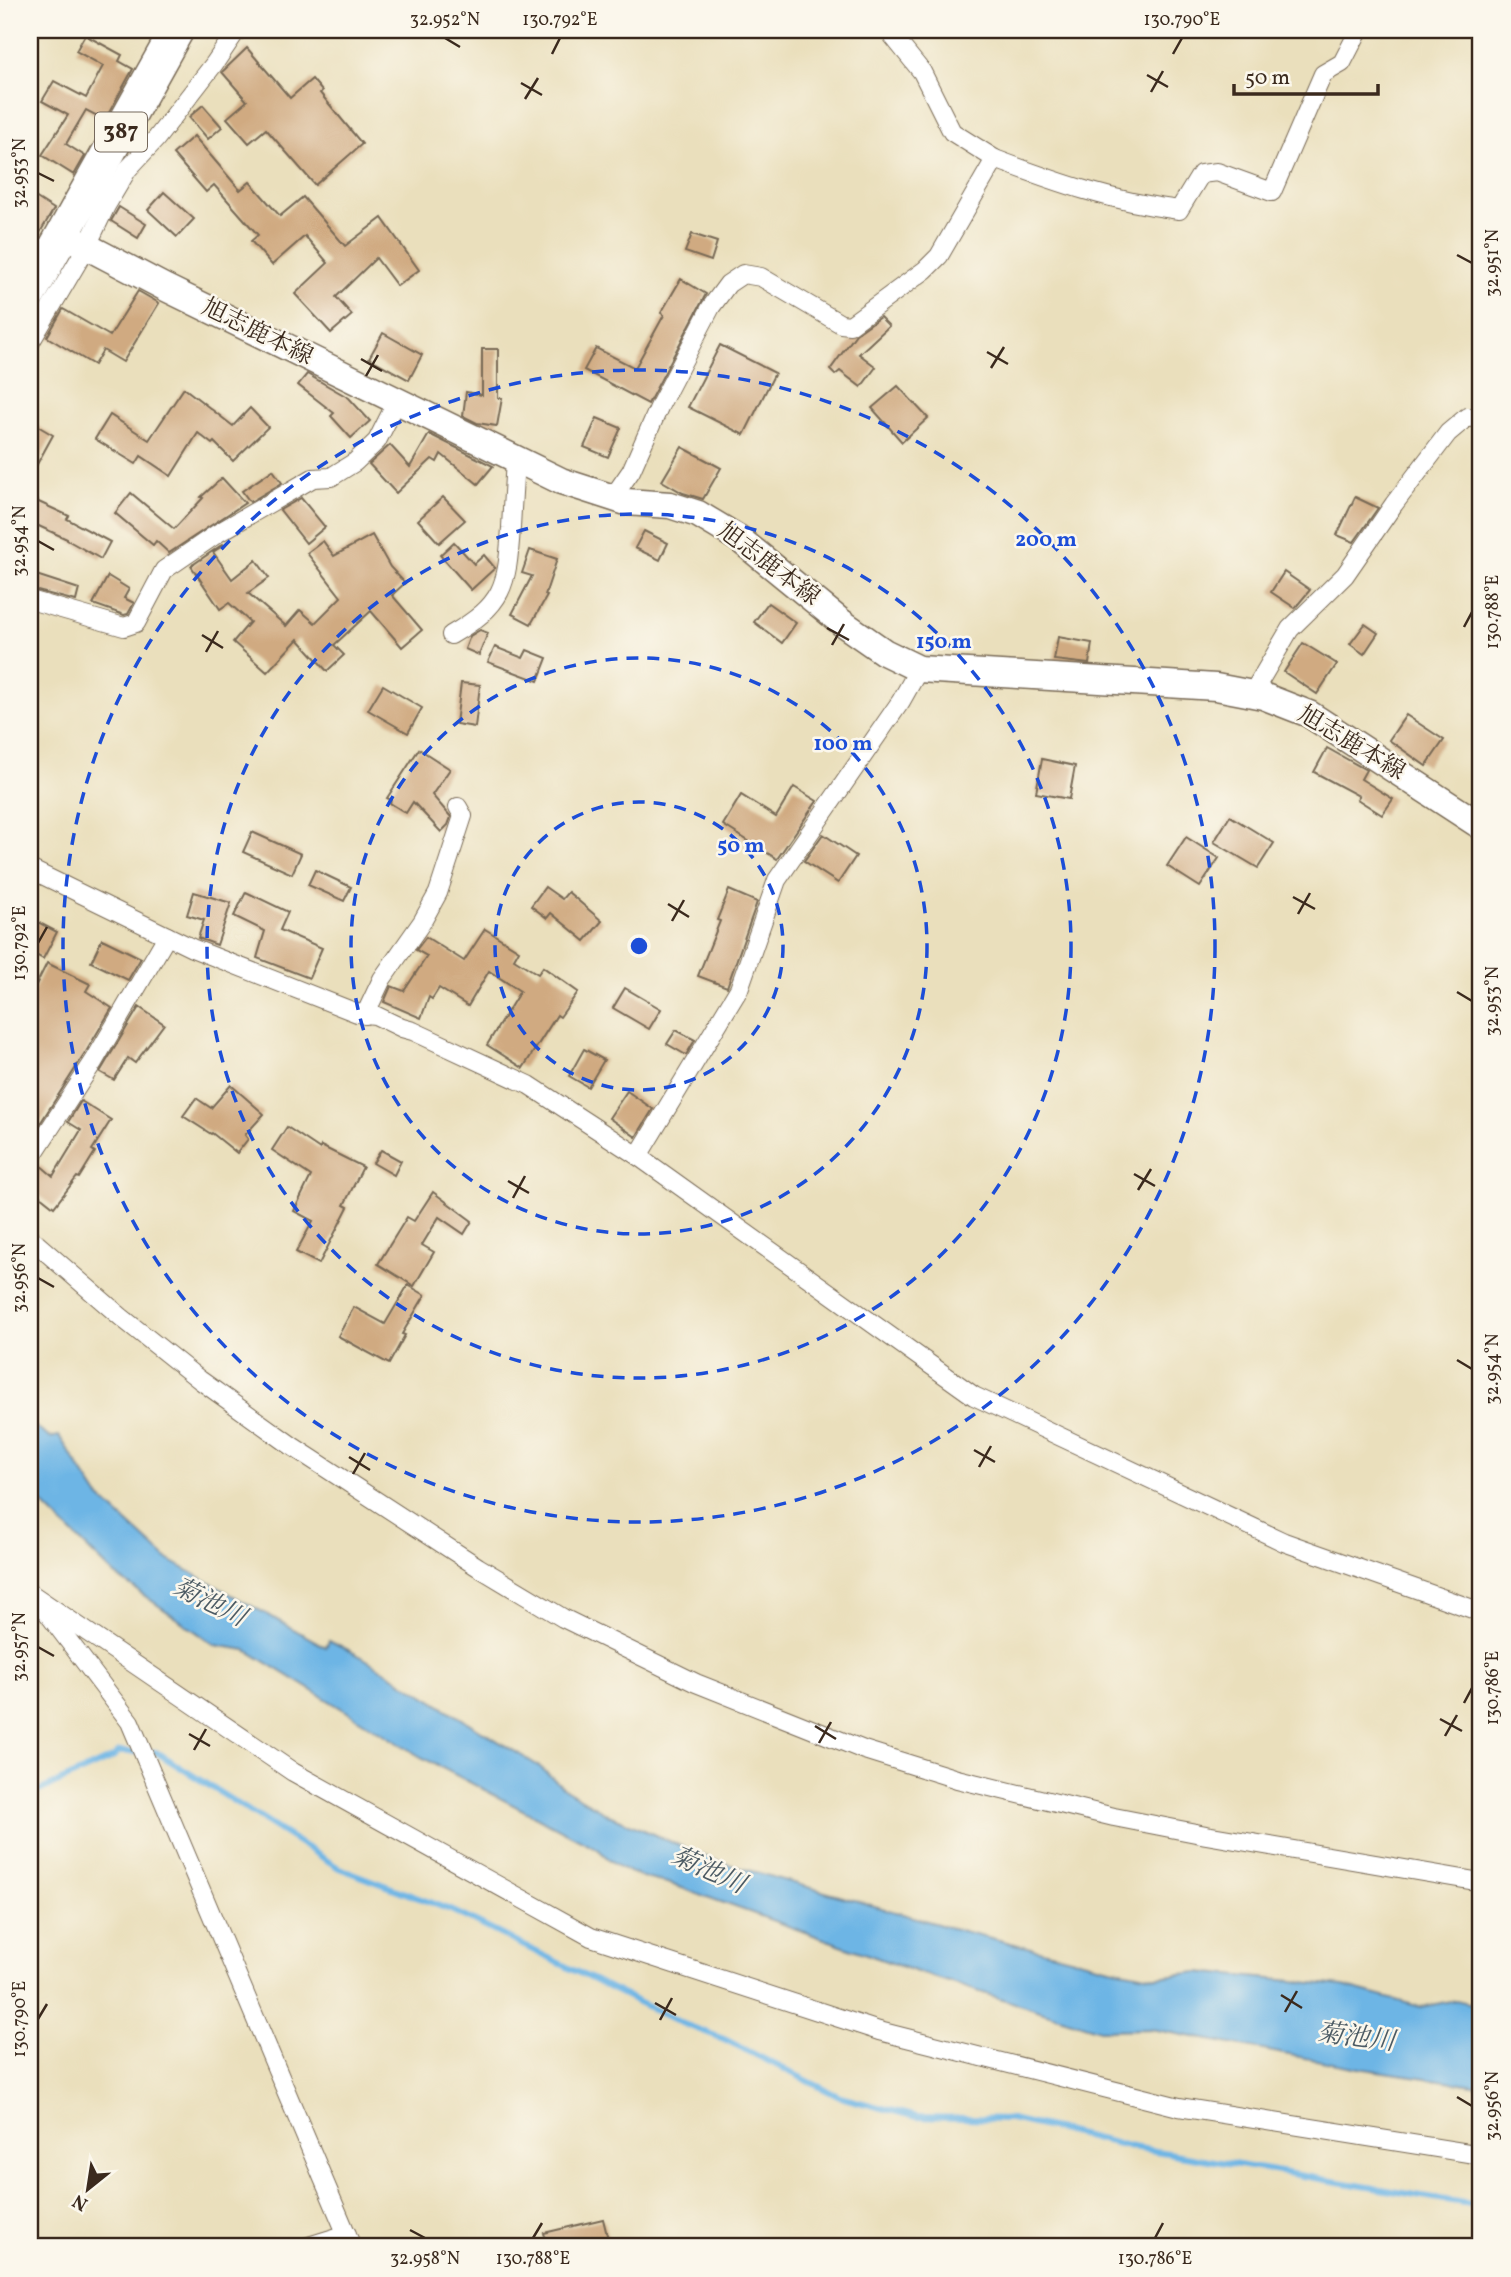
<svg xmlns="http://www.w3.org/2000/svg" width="1511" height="2277" font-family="Vollkorn,'Noto Serif JP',serif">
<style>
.water{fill:#6db5e5;stroke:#547082;stroke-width:2}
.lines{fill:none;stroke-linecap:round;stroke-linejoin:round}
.stream{stroke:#6db5e5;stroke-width:6}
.building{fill:#d0aa81}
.street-casing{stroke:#786955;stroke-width:20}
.secondary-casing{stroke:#786955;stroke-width:29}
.highway-casing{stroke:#786955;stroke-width:36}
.street{stroke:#fff;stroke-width:18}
.secondary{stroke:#fff;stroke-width:26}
.highway{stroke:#fff;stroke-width:33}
.ticks{fill:none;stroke:#3b2a1e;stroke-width:2.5}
.ring{fill:none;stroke:#1d4ed8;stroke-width:3.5;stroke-dasharray:12 9}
.labels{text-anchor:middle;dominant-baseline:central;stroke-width:5;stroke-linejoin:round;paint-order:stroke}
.shield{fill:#fbf7ec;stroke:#75685c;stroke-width:2}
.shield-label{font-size:23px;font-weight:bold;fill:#3b2a1e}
.street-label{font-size:24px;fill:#3b2a1e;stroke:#fbf7ec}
.water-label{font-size:26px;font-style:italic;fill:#4c5b64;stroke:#fbf7ec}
.centre{fill:#1d4ed8;stroke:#fbf7ec;stroke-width:3.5}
.ring-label{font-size:21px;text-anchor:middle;font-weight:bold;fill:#1d4ed8;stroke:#fbf7ec;stroke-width:5;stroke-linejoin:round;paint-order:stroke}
.neatline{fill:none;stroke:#3b2a1e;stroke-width:2.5}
.ticks-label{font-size:18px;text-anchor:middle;fill:#3b2a1e}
</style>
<rect width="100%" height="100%" fill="#fbf7ec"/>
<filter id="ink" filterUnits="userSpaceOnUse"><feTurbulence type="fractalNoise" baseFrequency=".0143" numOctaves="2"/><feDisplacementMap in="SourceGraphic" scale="14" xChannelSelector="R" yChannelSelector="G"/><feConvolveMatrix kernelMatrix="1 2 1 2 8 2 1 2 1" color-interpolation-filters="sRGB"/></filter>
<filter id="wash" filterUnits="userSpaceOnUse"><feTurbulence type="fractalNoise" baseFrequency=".00686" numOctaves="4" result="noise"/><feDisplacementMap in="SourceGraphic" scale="28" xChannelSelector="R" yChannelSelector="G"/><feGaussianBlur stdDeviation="1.57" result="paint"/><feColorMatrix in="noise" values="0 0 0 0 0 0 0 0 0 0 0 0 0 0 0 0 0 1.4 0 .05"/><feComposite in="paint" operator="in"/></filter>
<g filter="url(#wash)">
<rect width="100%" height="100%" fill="#eadfbc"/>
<!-- water -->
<path class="water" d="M30 1423 50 1438 59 1436 98 1496 167 1559 326 1647 329 1640 362 1657 540 1767 565 1789 611 1816 713 1860 955 1929 1110 1968 1157 1977 1198 1972 1343 1986 1421 2007 1456 2000 1481 2006V2086L1364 2069 1151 2029 1100 2030 911 1970 668 1883C637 1878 620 1871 598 1849L421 1757 246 1650 215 1645 115 1575 30 1492Z"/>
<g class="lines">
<!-- stream -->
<polyline class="stream" points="30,1795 114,1757 119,1752 156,1752 339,1868 453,1911 681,2023 724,2039 840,2097 917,2117 1011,2119 1132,2147 1481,2206"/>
</g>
<g id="blocks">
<!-- building -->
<g class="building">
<polygon points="85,35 122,55 119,61 133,69 105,120 86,110 66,144 85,156 74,175 42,155 68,115 42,101 54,81 86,98 103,66 76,51"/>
<polygon points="247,48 290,98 312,79 322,91 320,93 362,144 315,185 266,129 249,143 227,118 247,101 222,72"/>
<polygon points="203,105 222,127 208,139 189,117"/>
<polygon points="194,136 240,190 250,182 280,216 303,197 345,246 382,218 419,270 397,286 376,258 336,297 352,315 331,333 295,294 328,263 305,236 272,265 251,241 258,235 214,185 206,192 173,154"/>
<polygon points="164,192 194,219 177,237 148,210"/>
<polygon points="35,197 54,209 30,249 30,205"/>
<polygon points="119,207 146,224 138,238 111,221"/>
<polygon points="692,234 717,242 711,261 685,252"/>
<polygon points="681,279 706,294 648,404 584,370 596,348 635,368 664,315 661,313"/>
<polygon points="138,291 159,303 123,362 103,350 94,365 47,337 63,309 110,336"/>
<polygon points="880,317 889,326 859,354 876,367 861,387 840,371 835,375 830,370 856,334"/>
<polygon points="383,333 422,355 409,380 369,358"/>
<polygon points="720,345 775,373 744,435 688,407"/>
<polygon points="482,349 498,349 498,398 502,398 497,426 477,423 463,416 466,392 482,395"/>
<polygon points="307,374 349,398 370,421 351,438 331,416 334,413 298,385"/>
<polygon points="898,386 928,418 902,442 872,408"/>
<polygon points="184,388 233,426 250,408 268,427 233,461 214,442 212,444 198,433 171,476 141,456 136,464 95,439 110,415 149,440"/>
<polygon points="597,418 621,428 608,457 584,447"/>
<polygon points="36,425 53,435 30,477 30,436"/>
<polygon points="429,434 493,466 478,484 441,454 437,462 432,459 396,493 369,464 390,445 410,467"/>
<polygon points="682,447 721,468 703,499 683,493 662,481"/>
<polygon points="273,470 282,483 250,502 242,491"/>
<polygon points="222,478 245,503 169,553 156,541 153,545 115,513 131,493 174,529 203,498 201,497"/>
<polygon points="443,497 465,520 439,543 418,520"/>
<polygon points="1355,497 1378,508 1354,542 1337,535"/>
<polygon points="30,498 69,516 67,519 110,542 101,559 67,540 67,539 30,522"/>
<polygon points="301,498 325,527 306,543 280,510"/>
<polygon points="644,531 668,543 660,560 635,548"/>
<polygon points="372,535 390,567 405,583 392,595 422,630 402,647 371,611 334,645 344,655 327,671 298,639 267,672 233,642 250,622 229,603 220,609 191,566 223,544 224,545 213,552 232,579 256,560 269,578 248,593 286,626 300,610 315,623 341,597 307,553 323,541 334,556"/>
<polygon points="454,542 474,564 484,555 495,568 471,590 440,555"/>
<polygon points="530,550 557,559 545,595 547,596 531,624 512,614 532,576 522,573"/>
<polygon points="1284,572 1310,590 1295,608 1271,592"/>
<polygon points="30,573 79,589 76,601 30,589"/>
<polygon points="108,576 129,589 124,598 134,603 128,614 124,615 93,604"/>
<polygon points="768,603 796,623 782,643 754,622"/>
<polygon points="1365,624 1378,633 1364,654 1350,644"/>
<polygon points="480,630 488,633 479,655 465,649 470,636"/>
<polygon points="1058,637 1092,643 1089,664 1054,660"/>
<polygon points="1303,643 1337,664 1317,694 1284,672"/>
<polygon points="495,647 523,658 527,650 547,658 538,681 488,662"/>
<polygon points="461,683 480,685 475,727 456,724"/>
<polygon points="383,685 422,708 408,733 368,710"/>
<polygon points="1406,715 1444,740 1426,766 1389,740"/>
<polygon points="1327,748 1366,770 1361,779 1393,799 1382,815 1357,799 1359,796 1314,772"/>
<polygon points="419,749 450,769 432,795 451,817 448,825 441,832 413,802 406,813 390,803 391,800 387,798"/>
<polygon points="1042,759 1075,766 1069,799 1036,793"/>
<polygon points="794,787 817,801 777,859 723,825 741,795 776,817"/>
<polygon points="1230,816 1274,843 1258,868 1214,842"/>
<polygon points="252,832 301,854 292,874 243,852"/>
<polygon points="823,834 856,856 838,883 804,861"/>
<polygon points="1186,837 1219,858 1200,887 1167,866"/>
<polygon points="315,870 351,887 344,901 308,885"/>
<polygon points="545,887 562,899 568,892 602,921 585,941 551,913 547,918 531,906"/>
<polygon points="729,890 757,902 727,987 698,976 720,921 717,920"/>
<polygon points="194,892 231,903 217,945 198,938 204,920 187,915"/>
<polygon points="246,892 288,912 280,930 322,948 309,978 257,958 265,931 234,916"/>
<polygon points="30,918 57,932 43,959 30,952"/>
<polygon points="485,929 519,950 514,959 538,974 543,967 578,992 560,1017 557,1015 523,1068 487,1045 520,991 489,971 468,1006 439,988 432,999 429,997 421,1018 384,1002 391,986 404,991 427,956 416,950 426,937 464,961"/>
<polygon points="102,939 141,958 128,980 91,962"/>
<polygon points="47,963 90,984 86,991 112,1008 84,1055 30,1139 30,997"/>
<polygon points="625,988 661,1009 649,1029 613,1008"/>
<polygon points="139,1007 164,1024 135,1063 128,1058 114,1080 100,1072"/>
<polygon points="676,1030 695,1040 686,1055 667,1044"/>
<polygon points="584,1049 604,1060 588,1087 569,1076"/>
<polygon points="231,1085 264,1114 245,1135 248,1139 237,1153 212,1133 211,1134 183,1116 196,1098 211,1108"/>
<polygon points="627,1091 653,1109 636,1137 609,1118"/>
<polygon points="81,1101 111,1120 92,1150 95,1152 79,1178 77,1177 54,1207 30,1188 30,1170 40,1165 53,1176 81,1130 68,1122"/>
<polygon points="287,1127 320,1149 321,1146 363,1167 344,1205 348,1207 319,1264 296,1252 313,1221 294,1211 311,1176 272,1150"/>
<polygon points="381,1150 401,1161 394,1175 373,1163"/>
<polygon points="433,1192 472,1221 464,1234 439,1217 422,1245 434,1252 414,1286 378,1264 407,1217 414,1221"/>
<polygon points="408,1285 425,1295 402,1334 405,1335 389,1364 338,1336 354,1307 385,1324"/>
<polygon points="603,2219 610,2247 548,2247 544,2233"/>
</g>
</g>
</g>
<g filter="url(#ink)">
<use href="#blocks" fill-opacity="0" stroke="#786955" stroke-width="2"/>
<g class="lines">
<defs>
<g id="street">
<polyline points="888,30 922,72 952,132 995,159"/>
<polyline points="30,343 86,248 106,206 128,169 156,139 214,64 237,30"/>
<path d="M613 497 631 471 660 405 711 307 728 284 743 274 761 277 841 324 850 325 925 270 939 256 995 159C1059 183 1110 201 1179 210L1201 174 1217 172 1272 192 1323 74 1342 63 1359 30"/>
<polyline points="30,600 124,627 136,623 164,570 218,533 313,478 331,477 355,462 377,441 397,401"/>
<path d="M451 635C504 604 507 587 511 528 512 505 514 481 515 457"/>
<polyline points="1252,694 1290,629 1345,575 1394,504 1448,433 1467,417 1481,419"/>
<polyline points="30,869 192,948 357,1013 375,1015 402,1028 413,1031 529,1085 638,1156 739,989 777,880 901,701 919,669"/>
<polyline points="365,1015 382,979 422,922 438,893 463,816 458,807"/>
<polyline points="638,1156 974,1396 1284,1542 1481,1612"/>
<polyline points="30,1159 94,1061 167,936"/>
<polyline points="30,1238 121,1317 200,1380 292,1446 478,1567 563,1618 696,1683 864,1750 957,1779 1114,1817 1206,1835 1481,1882"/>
<polyline points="30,1593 293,1772 591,1937 879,2031 1179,2107 1481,2155"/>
<polyline points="46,1611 130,1722 352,2247"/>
<polyline points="305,2247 347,2234"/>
</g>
<polyline id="secondary" points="63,234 166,288 561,481 626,502 670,505 698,514 738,538 841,622 884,652 919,669 1216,687 1263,696 1309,714 1481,826"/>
<polyline id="highway" points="30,293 177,30"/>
</defs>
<!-- street casing -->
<use href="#street" class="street-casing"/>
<!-- secondary casing -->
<use href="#secondary" class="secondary-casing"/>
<!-- highway casing -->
<use href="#highway" class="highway-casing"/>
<!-- street -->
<use href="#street" class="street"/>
<!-- secondary -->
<use href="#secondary" class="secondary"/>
<!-- highway -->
<use href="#highway" class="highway"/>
</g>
</g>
<!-- ticks -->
<path class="ticks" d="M445 38 460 47M552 54 560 38M1173 54 1182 38M1147 75 1168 87M521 83 542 95M1151 92 1163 71M525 99 538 78M38 173 54 181M1457 255 1472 263M987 352 1008 364M361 359 382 371M991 368 1004 347M366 376 378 355M38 541 54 550M1464 627 1472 612M827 628 849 640M202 635 223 648M832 645 844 624M206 652 218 631M1293 897 1315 909M668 904 689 917M1298 914 1310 893M672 921 684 900M38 943 47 927M1457 992 1472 1001M1134 1174 1155 1186M508 1181 529 1193M1138 1190 1151 1169M513 1198 525 1176M38 1278 54 1287M1457 1360 1472 1369M974 1450 995 1462M349 1457 370 1470M979 1467 991 1446M353 1474 365 1453M38 1647 54 1656M1464 1703 1472 1688M1440 1719 1462 1731M815 1726 836 1739M189 1734 210 1746M1445 1736 1457 1715M819 1743 831 1722M194 1750 206 1729M1281 1995 1302 2008M655 2003 676 2015M1285 2012 1297 1991M38 2019 47 2004M660 2020 672 1998M1457 2097 1472 2106M410 2230 425 2238M533 2238 542 2223M1155 2238 1163 2223"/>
<!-- distance rings -->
<g class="ring">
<circle cx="639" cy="946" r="144"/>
<circle cx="639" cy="946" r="288"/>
<circle cx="639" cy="946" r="432"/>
<circle cx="639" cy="946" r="576"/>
</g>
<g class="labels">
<!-- shield labels -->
<rect class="shield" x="95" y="112.5" width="52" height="39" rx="5"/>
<g class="shield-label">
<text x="121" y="132">387</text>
</g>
<!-- street labels -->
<g class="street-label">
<text transform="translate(257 333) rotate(26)">旭志鹿本線</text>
<text transform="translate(768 565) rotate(37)">旭志鹿本線</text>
<text transform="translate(1351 744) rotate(31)">旭志鹿本線</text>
</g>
<!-- water labels -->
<g class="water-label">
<text transform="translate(209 1603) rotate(26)">菊池川</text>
<text transform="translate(708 1871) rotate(24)">菊池川</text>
<text transform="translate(1356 2038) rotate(7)">菊池川</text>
</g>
</g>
<circle cx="639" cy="946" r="10" class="centre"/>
<g class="ring-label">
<text x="1046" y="546">200 m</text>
<text x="944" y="648">150 m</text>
<text x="843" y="750">100 m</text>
<text x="741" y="852">50 m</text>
</g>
<!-- margin -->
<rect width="1511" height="2277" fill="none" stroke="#fbf7ec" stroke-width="77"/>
<!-- north arrow -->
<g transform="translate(88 2189) rotate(210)" stroke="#fbf7ec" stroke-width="5" paint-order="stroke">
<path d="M0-5L12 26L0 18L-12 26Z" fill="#3b2a1e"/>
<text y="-10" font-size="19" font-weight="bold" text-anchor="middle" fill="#3b2a1e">N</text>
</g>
<!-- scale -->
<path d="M1234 84v10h144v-10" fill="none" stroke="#3b2a1e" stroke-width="3.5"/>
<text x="1245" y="84" font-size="21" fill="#3b2a1e" stroke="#fbf7ec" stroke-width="5" paint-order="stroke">50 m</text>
<rect x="38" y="38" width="1434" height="2200" class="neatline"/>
<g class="ticks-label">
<text x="445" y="25">32.952°N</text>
<text x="560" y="25">130.792°E</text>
<text x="1182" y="25">130.790°E</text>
<text transform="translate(19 173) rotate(-90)" y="6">32.953°N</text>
<text transform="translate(1492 263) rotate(-90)" y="6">32.951°N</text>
<text transform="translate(19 541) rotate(-90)" y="6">32.954°N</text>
<text transform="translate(1492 612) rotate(-90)" y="6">130.788°E</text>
<text transform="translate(19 943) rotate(-90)" y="6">130.792°E</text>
<text transform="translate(1492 1001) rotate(-90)" y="6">32.953°N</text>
<text transform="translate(19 1278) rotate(-90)" y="6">32.956°N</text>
<text transform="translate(1492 1369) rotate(-90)" y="6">32.954°N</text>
<text transform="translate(19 1647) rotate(-90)" y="6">32.957°N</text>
<text transform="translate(1492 1688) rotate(-90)" y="6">130.786°E</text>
<text transform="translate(19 2019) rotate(-90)" y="6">130.790°E</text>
<text transform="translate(1492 2106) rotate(-90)" y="6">32.956°N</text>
<text x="425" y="2264">32.958°N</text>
<text x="533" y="2264">130.788°E</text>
<text x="1155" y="2264">130.786°E</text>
</g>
</svg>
